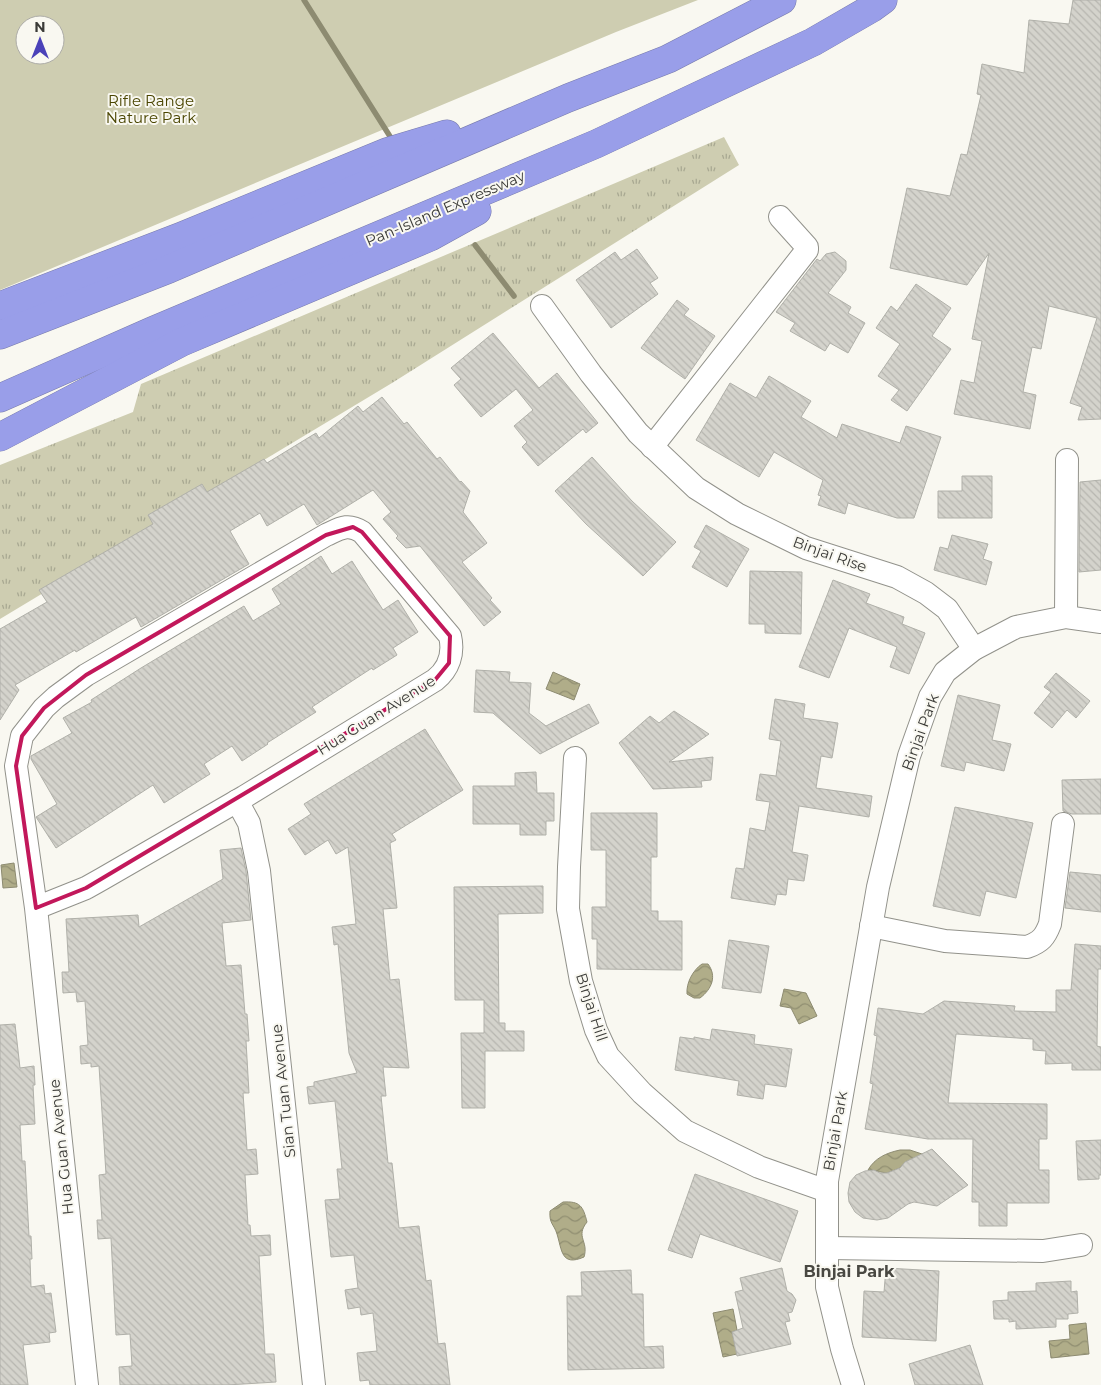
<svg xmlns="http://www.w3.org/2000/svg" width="1101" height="1385" font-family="Montserrat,sans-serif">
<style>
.grass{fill:url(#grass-tufts)}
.green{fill:#cecdb1;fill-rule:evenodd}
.water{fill:url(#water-waves);stroke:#8d8b71}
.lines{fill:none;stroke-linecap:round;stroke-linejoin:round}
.stream{stroke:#8d8b71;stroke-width:5.5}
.building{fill:url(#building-back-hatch);stroke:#b0b0a9}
.minor-casing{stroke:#92928b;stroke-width:24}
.highway-casing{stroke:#787bab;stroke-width:29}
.minor{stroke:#fff;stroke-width:22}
.highway{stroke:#999ee9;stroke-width:28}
.marked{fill:none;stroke:#c2185b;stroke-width:4;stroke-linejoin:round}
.labels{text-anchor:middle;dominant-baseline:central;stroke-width:4;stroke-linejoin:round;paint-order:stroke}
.park-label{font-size:15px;fill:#4a4500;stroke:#f9f8f1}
.street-label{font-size:15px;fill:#3b3b38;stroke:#f9f8f1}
.neighbourhood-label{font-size:16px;font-weight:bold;fill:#494842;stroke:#f9f8f1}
</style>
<defs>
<pattern id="grass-tufts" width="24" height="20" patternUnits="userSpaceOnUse" patternTransform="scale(1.25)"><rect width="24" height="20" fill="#cecdb1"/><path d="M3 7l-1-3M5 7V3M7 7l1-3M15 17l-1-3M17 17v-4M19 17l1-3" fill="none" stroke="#a8a891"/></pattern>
<pattern id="water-waves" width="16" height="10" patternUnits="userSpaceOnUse" patternTransform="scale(1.25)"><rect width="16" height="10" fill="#b0ad89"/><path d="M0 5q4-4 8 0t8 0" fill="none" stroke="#908e71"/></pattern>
<pattern id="building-back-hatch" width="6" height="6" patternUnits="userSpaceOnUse" patternTransform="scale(1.25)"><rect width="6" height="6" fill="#d4d3cc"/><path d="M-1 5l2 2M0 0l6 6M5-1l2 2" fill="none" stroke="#b7b6b0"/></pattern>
</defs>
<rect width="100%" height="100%" fill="#f9f8f1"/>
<!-- grass -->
<polygon class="grass" points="724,137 739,165 392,383 0,619 0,465 133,412 141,384"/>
<!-- green -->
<path class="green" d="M0 0H698L616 32 0 290ZM25 25H55V55H25Z"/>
<!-- water -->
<g class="water">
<polygon points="553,672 580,684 574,700 546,689"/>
<polygon points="14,863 17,887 3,888 1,865"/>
<path d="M702 964H708C717 976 712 989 700 998H694L687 994C686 983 693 970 702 964Z"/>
<polygon points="784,989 806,993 817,1016 799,1024 791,1008 780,1006"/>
<path d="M900 1150H910L931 1157 912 1159 905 1162 900 1168 887 1173 868 1170C875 1158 886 1153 900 1150Z"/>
<path d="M563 1202C580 1201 583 1206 587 1222 575 1237 589 1241 584 1257 561 1267 562 1250 557 1234 554 1224 549 1224 550 1211Z"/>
<polygon points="733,1309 737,1330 732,1332 737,1354 723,1357 713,1313"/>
<polygon points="1086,1323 1089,1354 1051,1358 1049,1341 1070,1339 1069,1325"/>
</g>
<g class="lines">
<!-- stream -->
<g class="stream">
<polyline points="304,0 391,138"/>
<polyline points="475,245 514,296"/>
</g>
</g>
<!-- building -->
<g class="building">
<polygon points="1073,0 1101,0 1101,419 1078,420 1082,407 1070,403 1097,318 1049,306 1041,349 1032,347 1023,392 1036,395 1030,429 954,414 961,380 974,383 982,341 972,339 989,253 967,285 890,268 907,188 950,196 961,154 967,155 981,95 977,94 982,64 1024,73 1029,20 1069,24"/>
<polygon points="637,249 658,278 650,283 658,294 611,328 576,280 615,252 621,260"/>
<polygon points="835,252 846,261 846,270 828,293 851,307 848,313 865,323 848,353 830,343 825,351 790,331 795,323 776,312 817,259 820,261 826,254"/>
<polygon points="916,284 951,308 932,336 951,349 907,411 891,400 899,390 878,376 900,344 876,328 891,306 897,311"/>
<polygon points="677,300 689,309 684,315 715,336 685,379 641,348"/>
<polygon points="493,333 539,388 557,373 598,423 586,433 583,429 538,466 522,447 527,442 514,426 533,410 516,389 481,417 454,385 461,379 451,368"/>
<polygon points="769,376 811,401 801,417 837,438 842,424 900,443 906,426 941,437 914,518 897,518 848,503 845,514 818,505 821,496 818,495 823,480 774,452 759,477 696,440 730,383 756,398"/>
<polygon points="382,397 404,424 407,422 437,459 440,457 460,482 461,481 470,491 463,512 487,543 462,562 492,598 490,600 501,612 484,626 420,546 406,548 396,538 398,536 383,519 391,512 373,490 317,525 304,504 267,526 260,513 230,531 249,564 141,627 136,617 76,652 75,650 15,685 19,690 0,720 0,629 47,602 39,590 153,524 148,515 202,484 207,492 264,459 267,463 316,433 319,438 358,406 363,412"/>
<polygon points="592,457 632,501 676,542 643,576 586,524 555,491"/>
<polygon points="962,476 992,476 992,518 938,518 938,491 962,491"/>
<polygon points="1101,480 1101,570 1079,572 1080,482"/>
<polygon points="706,525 749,549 727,587 692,567 701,551 694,547"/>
<polygon points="952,535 988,544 983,559 992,562 986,585 934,570 940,547 948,549"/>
<polygon points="321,556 332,574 352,561 383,610 398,600 418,632 393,648 397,655 373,670 372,668 312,707 316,712 267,743 268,744 242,761 232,746 204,764 210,774 164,803 153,785 56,848 36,817 57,804 31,759 31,756 72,733 63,718 92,702 91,700 141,668 244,606 253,621 281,604 272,589"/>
<polygon points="750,571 802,572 801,634 765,633 765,624 749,624"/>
<polygon points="833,580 870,594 866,603 904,617 902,624 925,633 909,674 890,667 897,647 849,628 829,678 799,667"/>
<polygon points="476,670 510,672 509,682 531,683 529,713 546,726 589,704 599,723 540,754 493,713 474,712"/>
<polygon points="1056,673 1090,701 1076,718 1067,710 1052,728 1034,713 1051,692 1044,687"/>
<polygon points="958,695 1000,705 992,740 1011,744 1004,771 966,762 964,771 941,766"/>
<polygon points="775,699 805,704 803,718 838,723 832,758 821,756 816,788 872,796 869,817 799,806 792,852 808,855 804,881 788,879 786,895 777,894 775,905 731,898 736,868 744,869 750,828 765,831 770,802 756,800 760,774 776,776 781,741 769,739"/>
<polygon points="674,711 709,734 669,762 713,757 711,780 701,781 702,787 653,789 619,743 650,716 659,723"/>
<polygon points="425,729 463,790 392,834 396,840 390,843 397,908 383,909 390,980 399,979 409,1068 383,1067 386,1096 381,1096 388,1163 392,1163 399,1228 419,1226 426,1281 431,1280 438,1344 445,1343 450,1385 370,1385 369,1380 360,1381 357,1353 377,1351 373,1313 361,1315 360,1307 348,1309 345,1290 358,1288 354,1255 331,1257 325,1200 340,1199 337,1169 342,1169 335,1101 309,1104 307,1087 314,1086 314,1082 357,1073 349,1053 338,944 334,945 332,927 356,924 348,847 336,854 328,840 305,855 288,829 311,814 304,804"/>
<polygon points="536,772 537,793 554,793 554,821 546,821 546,835 520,835 520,824 473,824 473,786 515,786 515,773"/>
<polygon points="1101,779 1101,814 1072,814 1063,811 1062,780"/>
<polygon points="955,807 1033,823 1016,898 986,891 980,916 933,906"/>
<polygon points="591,813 657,813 657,857 651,857 651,911 658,911 658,921 682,921 682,970 597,969 597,939 592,939 592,907 606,907 606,850 591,850"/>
<polygon points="241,848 246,871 251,920 222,923 226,966 241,965 245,1014 247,1014 249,1041 246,1041 249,1093 243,1093 247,1150 256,1149 258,1174 245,1175 248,1225 250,1225 251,1236 270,1235 271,1255 259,1256 265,1354 274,1354 276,1382 227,1385 120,1385 119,1367 132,1366 130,1334 116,1335 111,1238 98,1239 97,1220 102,1220 99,1175 106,1174 99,1066 91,1067 91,1063 81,1064 80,1046 88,1045 85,1001 77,1002 76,992 63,993 62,972 69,972 66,919 138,915 139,927 223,879 220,850"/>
<polygon points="1070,872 1101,875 1101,912 1065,908"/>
<polygon points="543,886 543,913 498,914 499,1023 505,1023 505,1031 524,1031 524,1051 485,1051 485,1108 462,1108 461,1033 484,1033 484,1000 455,1000 454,887"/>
<polygon points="729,940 769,946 761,993 722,988"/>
<polygon points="1075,944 1101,946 1101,969 1098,969 1097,1046 1101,1047 1101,1070 1072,1070 1072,1063 1045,1064 1046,1051 1033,1050 1033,1039 956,1034 948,1103 1047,1104 1047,1139 1039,1139 1039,1170 1049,1170 1049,1203 1007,1203 1007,1226 979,1226 979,1202 972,1202 973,1139 928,1139 865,1129 873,1084 870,1083 877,1036 874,1035 878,1008 923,1014 944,1001 1015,1006 1014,1011 1056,1012 1056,990 1071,990"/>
<polygon points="15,1024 20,1068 34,1066 35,1085 33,1085 35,1124 20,1125 22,1161 25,1161 29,1236 31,1236 32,1259 30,1259 31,1287 44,1285 45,1294 51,1293 56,1332 49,1333 50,1342 23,1345 28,1385 0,1385 0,1025"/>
<polygon points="712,1029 755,1035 754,1044 792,1049 786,1087 765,1084 763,1099 737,1095 739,1081 675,1070 680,1037 694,1039 694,1037 710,1040"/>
<polygon points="1101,1140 1101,1175 1099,1175 1099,1179 1078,1180 1076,1141"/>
<polygon points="932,1149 968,1185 937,1206 914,1202 908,1204 888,1218 877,1220 863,1218 855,1212 849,1202 848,1193 850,1182 856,1175 865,1171 874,1170 880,1173 887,1173 900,1168 905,1162"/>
<polygon points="695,1174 798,1211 780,1262 700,1234 692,1258 668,1250"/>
<polygon points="782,1268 787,1291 792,1294 796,1300 792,1312 788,1313 790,1321 785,1322 791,1344 737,1356 732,1332 743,1328 735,1292 743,1290 740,1278"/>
<polygon points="886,1268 939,1271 936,1341 862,1337 864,1291 884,1292"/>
<polygon points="631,1270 632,1294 643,1294 644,1347 663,1346 664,1368 568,1370 567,1296 582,1296 581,1272"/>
<polygon points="1071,1281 1071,1292 1077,1291 1078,1313 1068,1314 1068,1319 1056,1319 1056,1327 1016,1329 1016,1321 1009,1322 1009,1319 994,1319 993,1301 1008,1300 1008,1292 1036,1291 1036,1283"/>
<polygon points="970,1345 983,1385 915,1385 909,1364"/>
</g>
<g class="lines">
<defs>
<g id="minor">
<polyline points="542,306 591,374 638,433 696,488 737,514 806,548 897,577 926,593 947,609 974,649"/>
<polyline points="652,447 807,250 807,247 780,217"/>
<polyline points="1066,617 1067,460"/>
<polyline points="575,758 569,867 568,909 581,981 596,1030 608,1056 642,1093 685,1131 759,1167 827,1191"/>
<polyline points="237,801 249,823 259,871 314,1385"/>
<path d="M36 908 86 888 102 879 244 797 435 680C449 669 454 653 450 636L362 532C348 523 341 528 326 535L86 675 56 697 44 708 22 736 16 766 36 908 87 1385"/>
<path d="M871 926 945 941 1027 947C1041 942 1045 937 1050 924L1063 824"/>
<polyline points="828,1248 1043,1251 1081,1245"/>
<polyline points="853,1385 842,1349 827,1287 827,1181 878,887 909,756 930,697 945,672 974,649 1016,627 1066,617 1101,622"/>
</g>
<g id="highway">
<polyline points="0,306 182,236 387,152 447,134"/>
<polyline points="0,335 169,269 568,98 668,59 782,0"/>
<polyline points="0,398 152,331 596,144 813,42 872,8 883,0"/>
<polyline points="0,437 182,342 430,237 477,211"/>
</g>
</defs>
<!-- minor casing -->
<use href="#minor" class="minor-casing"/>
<!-- highway casing -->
<use href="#highway" class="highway-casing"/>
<!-- minor -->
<use href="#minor" class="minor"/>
<!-- highway -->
<use href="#highway" class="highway"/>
</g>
<!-- marked area -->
<path class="marked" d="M353 527 362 532 450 636 449 663 435 680 86 888 36 908 16 766 22 736 44 708 86 675 326 535Z"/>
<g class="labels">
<!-- park labels -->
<g class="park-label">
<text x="151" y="100">Rifle Range<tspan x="151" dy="17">Nature Park</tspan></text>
</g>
<!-- street labels -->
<g class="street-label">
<text transform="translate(445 208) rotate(-23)">Pan-Island Expressway</text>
<text transform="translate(830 554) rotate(20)">Binjai Rise</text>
<text transform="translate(376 715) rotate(-32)">Hua Guan Avenue</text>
<text transform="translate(920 732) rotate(-70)">Binjai Park</text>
<text transform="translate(592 1007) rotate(72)">Binjai Hill</text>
<text transform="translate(283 1091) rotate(-96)">Sian Tuan Avenue</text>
<text transform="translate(835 1131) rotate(-80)">Binjai Park</text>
<text transform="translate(61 1147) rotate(-96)">Hua Guan Avenue</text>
</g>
<!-- neighbourhood labels -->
<g class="neighbourhood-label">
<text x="849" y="1271">Binjai Park</text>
</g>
</g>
<!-- north arrow -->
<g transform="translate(40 40)"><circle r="24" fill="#f9f8f1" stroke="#adaca7"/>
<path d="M0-4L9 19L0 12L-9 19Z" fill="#4b42b9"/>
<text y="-8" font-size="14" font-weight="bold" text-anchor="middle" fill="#3b3b38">N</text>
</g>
</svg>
